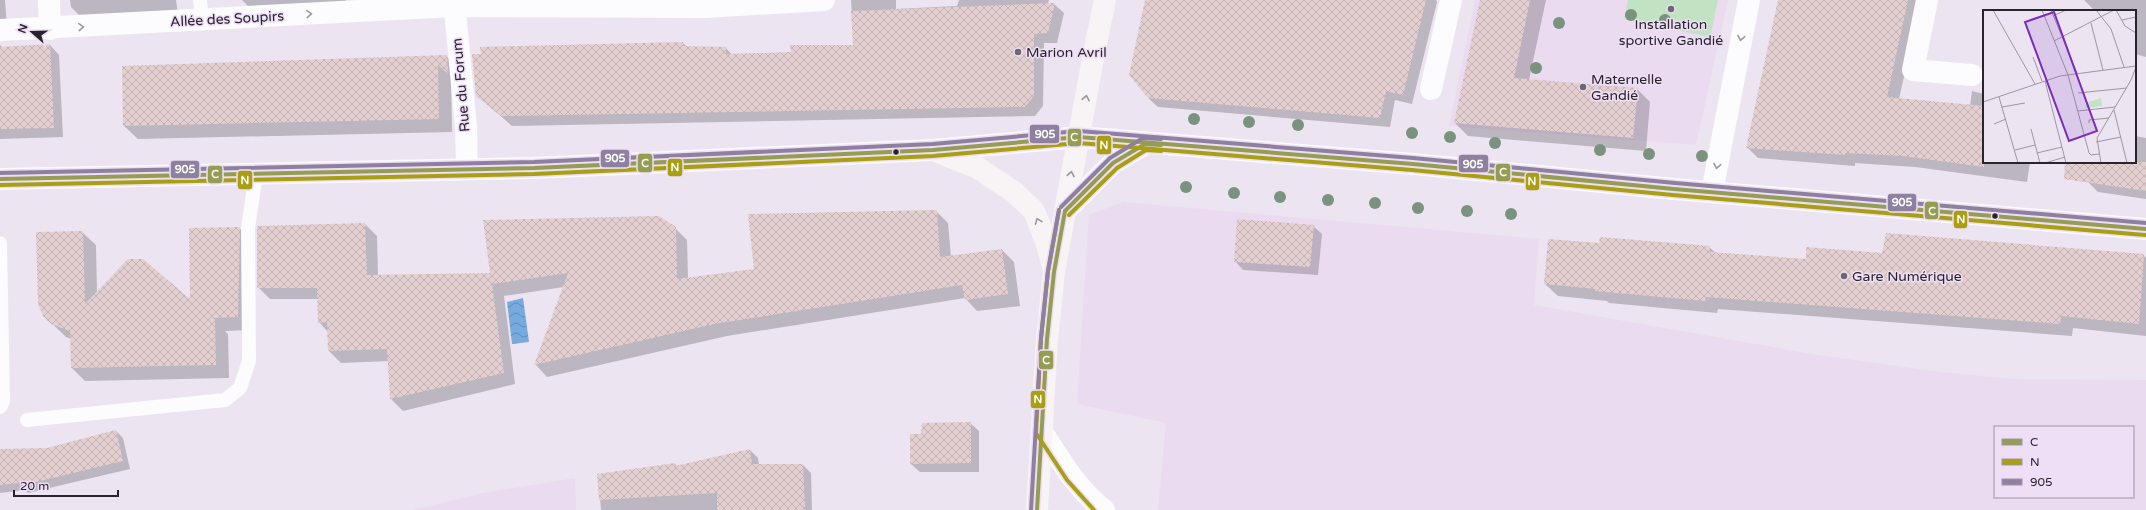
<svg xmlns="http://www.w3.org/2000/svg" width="2146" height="510" font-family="'Varela Round',sans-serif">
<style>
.built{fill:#eadbf1;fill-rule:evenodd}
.park{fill:#c2e2c4}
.water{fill:url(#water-waves)}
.shadow{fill:#0003}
.building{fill:url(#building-cross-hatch)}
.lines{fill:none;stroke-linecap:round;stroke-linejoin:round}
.service{stroke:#fcfbfd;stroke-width:14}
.minor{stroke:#fcfbfd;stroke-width:22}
.tertiary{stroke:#fcfbfd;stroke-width:22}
.secondary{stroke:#f8f4f5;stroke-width:22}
.bus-1-casing{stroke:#eedef6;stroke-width:7}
.bus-2-casing{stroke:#eedef6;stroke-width:7}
.bus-3-casing{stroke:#eedef6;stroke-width:7}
.bus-1{stroke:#959d53;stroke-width:4}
.bus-2{stroke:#a99f12;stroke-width:4}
.bus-3{stroke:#8e81a0;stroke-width:4}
.tree{fill:#7a937e}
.oneway{stroke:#9d9a9f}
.oneway2{stroke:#9b969b}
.poi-dot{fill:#6d6771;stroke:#eedef6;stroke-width:1.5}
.bus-dot{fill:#29232c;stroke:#eedef6;stroke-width:1.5}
.labels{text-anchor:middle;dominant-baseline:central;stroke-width:3;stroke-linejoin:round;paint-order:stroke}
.street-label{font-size:14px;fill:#29232c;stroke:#eedef6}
.poi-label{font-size:14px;fill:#29232c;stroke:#eedef6;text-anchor:start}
.inset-road{fill:none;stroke:#9e97a2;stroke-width:1}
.view{fill:#7b2cbf;fill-opacity:0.15;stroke:#7b2cbf;stroke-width:2}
.inset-edge{fill:none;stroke:#29232c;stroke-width:2}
.line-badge{stroke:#eedef6;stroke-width:1.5}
.badge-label{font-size:11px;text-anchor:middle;font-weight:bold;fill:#fff}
</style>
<defs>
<pattern id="water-waves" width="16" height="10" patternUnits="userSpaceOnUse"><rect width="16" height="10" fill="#77abe0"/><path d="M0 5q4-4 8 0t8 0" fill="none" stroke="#628bb6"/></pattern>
<pattern id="building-cross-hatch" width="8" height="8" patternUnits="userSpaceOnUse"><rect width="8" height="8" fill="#e3cfd0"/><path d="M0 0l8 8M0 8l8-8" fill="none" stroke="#c3b1b3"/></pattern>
</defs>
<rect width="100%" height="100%" fill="#ece4f0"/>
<!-- built -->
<g class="built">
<polygon points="1475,0 1728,0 1696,145 1449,126"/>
<path d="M1123 202 1539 239 1534 305 1818 355 1941 372 2013 379 2146 380V510H1158L1166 423 1077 404 1089 215ZM1995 427H2133V497H1995Z"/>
<polygon points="575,478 576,510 413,510 483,493"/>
</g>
<!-- park -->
<polygon class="park" points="1628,0 1718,0 1710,37 1624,19"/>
<!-- water -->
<polygon class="water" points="523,298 529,342 512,344 507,302"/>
<!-- shadow -->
<g class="shadow">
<polygon points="0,0 5,0 7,28 0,33"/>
<polygon points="70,0 176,0 178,14 82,18 71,7"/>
<polygon points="242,0 346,0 347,5 251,9"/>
<polygon points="851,0 896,0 896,9 957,6 959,0 1049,0 1048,4 1054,4 1064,13 1057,43 1044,43 1043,106 1035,116 512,126 477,95 483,55 482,48 683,43 687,47 726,48 732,55 792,53 854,46"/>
<polygon points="1146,0 1436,0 1437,2 1412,104 1395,100 1390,127 1158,107 1148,98"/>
<polygon points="1481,0 1546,0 1529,80 1637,89 1650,102 1646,151 1468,136 1455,123"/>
<polygon points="1779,0 1921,0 1899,99 1970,106 1972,91 1984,94 1984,162 2030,162 2027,182 1915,167 1855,163 1855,166 1758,158 1747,147"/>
<polygon points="2084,0 2146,0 2146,57 2135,54 2135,11 2092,11 2093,9"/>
<polygon points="0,45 3,48 50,45 59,55 63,137 0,139"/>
<polygon points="446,56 460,69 451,77 452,132 138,139 124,126"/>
<polygon points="2135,136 2146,138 2146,199 2098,192 2088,182 2091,162 2135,162"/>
<polygon points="936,211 948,223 951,257 1002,250 1014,262 1020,306 977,311 965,298 727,336 547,377 536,365 564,287 504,296 515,384 403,411 391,399 389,361 341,363 329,351 328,332 319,322 318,299 270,299 258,287 365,224 377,236 378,276 491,274 675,228 687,240 688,279 755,270"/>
<polygon points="1313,226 1322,234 1318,275 1243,270 1235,261"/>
<polygon points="239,228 253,241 251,330 225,331 228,334 229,378 85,381 72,368 71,339 66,337 43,315 82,232 96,245 97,293 192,301"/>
<polygon points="1600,244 1709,247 1716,253 1807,260 1882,254 2143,255 2146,258 2146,336 2073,328 2072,336 1718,309 1717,313 1609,303 1607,301 1558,296 1545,284"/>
<polygon points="970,423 979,431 979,472 920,472 911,464 922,435"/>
<polygon points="116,431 123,438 130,469 28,493 25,490 0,493 0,450 47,449"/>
<polygon points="750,450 758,458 759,465 803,465 811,473 812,510 601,510 598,475 675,464 678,467"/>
</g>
<!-- building -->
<g class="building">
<polygon points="1145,0 1426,0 1403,95 1386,91 1380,118 1148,98 1129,75"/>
<polygon points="1480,0 1530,0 1514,78 1638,88 1633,138 1454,123"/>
<polygon points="1778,0 1908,0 1887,97 1984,106 1984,167 1903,156 1845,153 1845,155 1746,148"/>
<polygon points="1055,3 1048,33 1034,34 1034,96 1025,107 501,116 476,96 472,54 481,54 480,47 683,42 683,46 726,47 726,54 791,52 790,45 853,45 851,11"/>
<polygon points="50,44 54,128 0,129 0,47"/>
<polygon points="447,55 448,74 438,65 439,119 123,126 122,66"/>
<polygon points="2065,162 2146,162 2146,191 2064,179"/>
<polygon points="937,210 940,257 1002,249 1008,294 965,300 962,285 714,324 534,365 568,273 492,284 504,373 390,399 387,349 328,351 327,322 318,323 317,288 257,288 257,226 365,223 367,275 490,273 483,220 659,216 676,227 677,279 754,269 748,214"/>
<polygon points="1237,219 1314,225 1310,267 1234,262"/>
<polygon points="240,227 238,317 213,318 215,320 216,365 71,368 70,331 51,324 43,316 38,304 36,232 83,231 85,304 128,259 143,259 190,299 189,228"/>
<polygon points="1886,233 2144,254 2139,324 2061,316 2060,324 1706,297 1705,301 1595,291 1596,289 1544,284 1548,239 1599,243 1600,237 1710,246 1710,252 1806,259 1806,247 1882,253"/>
<polygon points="971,422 971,463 910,464 910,434 921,434 922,423"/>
<polygon points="116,430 123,461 19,486 19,483 0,485 0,449 47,448"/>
<polygon points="750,449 752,464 803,464 805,510 717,510 717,493 599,500 597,474 675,463 675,466"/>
</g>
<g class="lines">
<!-- service -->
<g class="service">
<polyline points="200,0 202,20"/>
<polyline points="0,243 3,401 0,407"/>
<polyline points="27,420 225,400 240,388 249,361 248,228 256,174"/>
</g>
<!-- minor -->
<g class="minor">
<polyline points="49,0 50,29"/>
<polyline points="454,0 466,127 467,169"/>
<polyline points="1927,0 1913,70 1972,75"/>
<polyline points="0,30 454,6 705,7 824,0"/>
<polyline points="1431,89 1451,0"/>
<polyline points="1712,192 1749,0"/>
</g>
<!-- tertiary -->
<g class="tertiary">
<polyline points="0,179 534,168 933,150 1079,137 1413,164 1674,189 2146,229"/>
<polyline points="1065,211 1113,163 1145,144"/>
<path d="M1042 432C1060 459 1077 490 1104 510"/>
</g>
<!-- secondary -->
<g class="secondary">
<polyline points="933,150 978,168 1014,192 1034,211 1046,241 1053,267"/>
<polyline points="1037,510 1047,339 1054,272 1094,53 1105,0"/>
</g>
<defs>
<g id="bus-1">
<polyline points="0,179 534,168 933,150 1079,137 1413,164 1674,189 2146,229"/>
<polyline points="1065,211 1113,163 1145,144 1161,145"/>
<polyline points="1037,510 1047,339 1054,272 1065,211"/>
</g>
<g id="bus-2">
<polyline points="0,185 534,174 933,156 1079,143 1412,170 1673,195 2145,235"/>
<polyline points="1059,210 1048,271 1041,338 1036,433 1067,480 1094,510"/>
<polyline points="1069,215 1117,168 1146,150 1161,151"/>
</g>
<g id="bus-3">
<polyline points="0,173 534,162 933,144 1079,131 1413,158 1675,183 2146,223"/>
<polyline points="1061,207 1110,158 1143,138 1161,139"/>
<polyline points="1031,510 1041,338 1048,271 1059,210"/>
</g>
</defs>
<!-- bus-1 casing -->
<use href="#bus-1" class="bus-1-casing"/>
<!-- bus-2 casing -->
<use href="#bus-2" class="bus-2-casing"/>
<!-- bus-3 casing -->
<use href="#bus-3" class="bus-3-casing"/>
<!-- bus-1 -->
<use href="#bus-1" class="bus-1"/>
<!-- bus-2 -->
<use href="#bus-2" class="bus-2"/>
<!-- bus-3 -->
<use href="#bus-3" class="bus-3"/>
</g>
<!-- trees -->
<g class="tree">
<circle cx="1631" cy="15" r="6"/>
<circle cx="1665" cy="20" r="6"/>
<circle cx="1559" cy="23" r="6"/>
<circle cx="1536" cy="68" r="6"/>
<circle cx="1194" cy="119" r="6"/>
<circle cx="1249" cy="122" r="6"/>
<circle cx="1298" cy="125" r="6"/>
<circle cx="1412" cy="133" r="6"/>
<circle cx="1450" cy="137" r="6"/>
<circle cx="1495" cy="143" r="6"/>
<circle cx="1600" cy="150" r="6"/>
<circle cx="1649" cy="154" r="6"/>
<circle cx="1702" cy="156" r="6"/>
<circle cx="1186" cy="187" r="6"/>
<circle cx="1234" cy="193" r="6"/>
<circle cx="1280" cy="197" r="6"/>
<circle cx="1328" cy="200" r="6"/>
<circle cx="1375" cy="203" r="6"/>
<circle cx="1418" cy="208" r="6"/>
<circle cx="1467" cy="211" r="6"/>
<circle cx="1511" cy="214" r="6"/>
</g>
<!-- one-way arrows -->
<defs><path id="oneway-chevron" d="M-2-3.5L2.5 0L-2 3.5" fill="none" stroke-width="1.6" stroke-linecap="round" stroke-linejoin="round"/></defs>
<g class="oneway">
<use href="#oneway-chevron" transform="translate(309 14) rotate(-3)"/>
<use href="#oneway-chevron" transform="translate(81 27) rotate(-3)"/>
<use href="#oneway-chevron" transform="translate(1741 38) rotate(101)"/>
<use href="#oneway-chevron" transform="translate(1717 166) rotate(101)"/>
</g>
<g class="oneway2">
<use href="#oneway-chevron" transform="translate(1086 98) rotate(-80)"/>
<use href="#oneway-chevron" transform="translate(1071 174) rotate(-80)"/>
<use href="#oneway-chevron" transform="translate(1038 221) rotate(-111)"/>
</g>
<!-- markers -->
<g class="poi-dot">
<circle cx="1671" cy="9" r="4"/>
<circle cx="1018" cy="52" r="4"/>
<circle cx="1583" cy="87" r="4"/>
<circle cx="1844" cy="276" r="4"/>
</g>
<g class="bus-dot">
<circle cx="896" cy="152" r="3.5"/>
<circle cx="1995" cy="216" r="3.5"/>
</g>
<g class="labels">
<!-- street labels -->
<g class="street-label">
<text transform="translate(227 19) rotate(-3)">Allée des Soupirs</text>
<text transform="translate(461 85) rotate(-95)">Rue du Forum</text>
</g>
<!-- poi labels -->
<g class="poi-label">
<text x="1671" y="24" text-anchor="middle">Installation<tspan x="1671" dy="16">sportive Gandié</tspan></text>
<text x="1026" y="52">Marion Avril</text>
<text x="1591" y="79">Maternelle<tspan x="1591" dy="16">Gandié</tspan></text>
<text x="1852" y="276">Gare Numérique</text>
</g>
</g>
<!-- overview -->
<g transform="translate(1983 10)">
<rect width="153" height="153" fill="#ece4f0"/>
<path d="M118 88 119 96 103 98V93Z" fill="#c2e2c4"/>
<path class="inset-road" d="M10 0 52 74M59 0 85 65 106 143 108 145 116 144M68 0 94 63M113 0 128 19 141 57M133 0 142 16 153 23M70 6 83 0M139 10 153 7M108 13 120 60M71 31 131 0M50 47 59 71M62 71 83 153M95 83 144 78M16 87 35 153M0 92 77 66 153 56M19 97 42 93M131 100 144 153M95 101 132 97M106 113V110L126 108M11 114 23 109M48 119 57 153M113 132 138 127M32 140 52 135M54 143 79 137M62 153 82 147M118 153 114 128 148 70 153 57"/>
<path class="view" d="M71 2 114 121 86 131 42 12Z"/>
<rect width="153" height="153" class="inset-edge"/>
</g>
<g class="line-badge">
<rect x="1029" y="124" width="31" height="20" rx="4" fill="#8e81a0"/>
<rect x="1067" y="128" width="15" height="19" rx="4" fill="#959d53"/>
<rect x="1096" y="135" width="16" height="20" rx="4" fill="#a99f12"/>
<rect x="600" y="149" width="30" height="19" rx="4" fill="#8e81a0"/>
<rect x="637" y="153" width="16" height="20" rx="4" fill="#959d53"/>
<rect x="1458" y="154" width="31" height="19" rx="4" fill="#8e81a0"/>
<rect x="667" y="158" width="16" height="19" rx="4" fill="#a99f12"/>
<rect x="170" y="160" width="30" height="19" rx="4" fill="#8e81a0"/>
<rect x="1495" y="163" width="16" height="19" rx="4" fill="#959d53"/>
<rect x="207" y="165" width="16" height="19" rx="4" fill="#959d53"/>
<rect x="237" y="170" width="16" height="20" rx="4" fill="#a99f12"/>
<rect x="1525" y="172" width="15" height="19" rx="4" fill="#a99f12"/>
<rect x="1887" y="193" width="30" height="19" rx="4" fill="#8e81a0"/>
<rect x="1924" y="201" width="15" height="19" rx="4" fill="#959d53"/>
<rect x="1953" y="210" width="15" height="19" rx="4" fill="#a99f12"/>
<rect x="1038" y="350" width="16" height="20" rx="4" fill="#959d53"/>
<rect x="1030" y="390" width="16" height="19" rx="4" fill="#a99f12"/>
</g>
<g class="badge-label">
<text x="1045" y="138">905</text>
<text x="1074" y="141">C</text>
<text x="1104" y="149">N</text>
<text x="615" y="162">905</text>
<text x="645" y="167">C</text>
<text x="1473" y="168">905</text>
<text x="675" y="171">N</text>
<text x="185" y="173">905</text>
<text x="1503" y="176">C</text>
<text x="215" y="178">C</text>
<text x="245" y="184">N</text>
<text x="1532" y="185">N</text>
<text x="1902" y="206">905</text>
<text x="1932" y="215">C</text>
<text x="1961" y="223">N</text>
<text x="1046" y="364">C</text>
<text x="1038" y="403">N</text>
</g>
<!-- legend -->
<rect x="1994" y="426" width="140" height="72" fill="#eedef6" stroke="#9f93a5"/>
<rect x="2002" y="439" width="20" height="6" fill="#959d53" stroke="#9f93a5"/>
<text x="2030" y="446" font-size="12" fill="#29232c">C</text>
<rect x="2002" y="459" width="20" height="6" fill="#a99f12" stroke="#9f93a5"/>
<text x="2030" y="466" font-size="12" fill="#29232c">N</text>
<rect x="2002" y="479" width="20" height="6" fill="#8e81a0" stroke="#9f93a5"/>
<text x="2030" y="486" font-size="12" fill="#29232c">905</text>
<!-- north arrow -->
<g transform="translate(32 32) rotate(290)" stroke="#eedef6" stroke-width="3" paint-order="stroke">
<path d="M0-3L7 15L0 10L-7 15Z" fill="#29232c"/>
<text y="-6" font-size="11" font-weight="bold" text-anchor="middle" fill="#29232c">N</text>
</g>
<!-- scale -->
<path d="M14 490v6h104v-6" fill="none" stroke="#29232c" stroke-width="2"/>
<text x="20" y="490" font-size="12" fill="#29232c" stroke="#eedef6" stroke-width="3" paint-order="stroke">20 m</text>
</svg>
